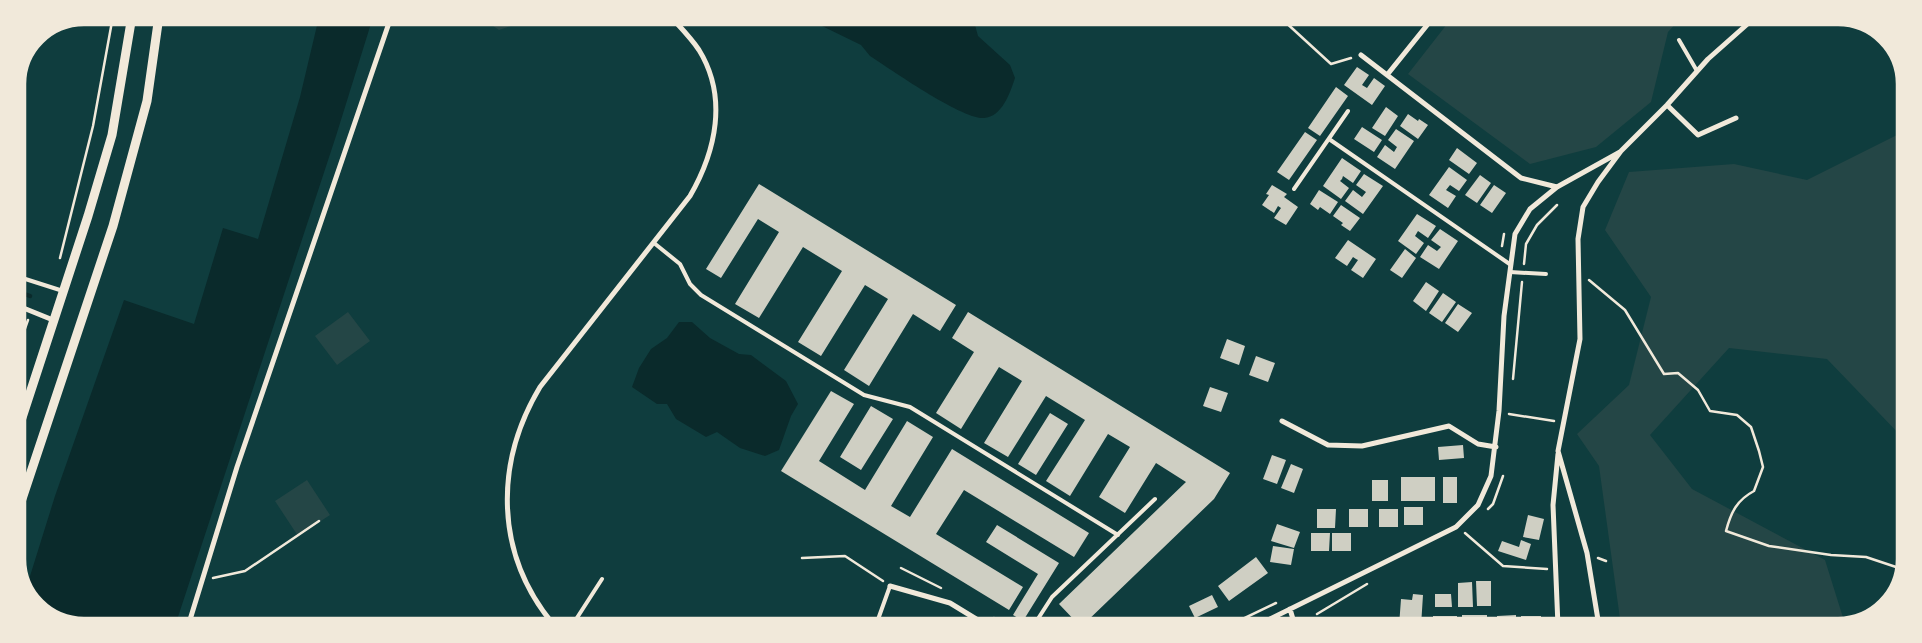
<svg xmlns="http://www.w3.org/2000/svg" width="1922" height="643" font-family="'Sofia Sans Condensed',sans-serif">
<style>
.green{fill:#244646}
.water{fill:#0a2a2b}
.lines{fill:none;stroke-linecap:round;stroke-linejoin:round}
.stream{stroke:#0a2a2b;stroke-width:4.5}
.building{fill:#cfcfc3}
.path{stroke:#f1e9da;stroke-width:2.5}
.service{stroke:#f1e9da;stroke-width:4}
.minor{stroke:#f1e9da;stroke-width:5}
.tertiary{stroke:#f1e9da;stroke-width:9}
.rim{fill:none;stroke:#f1e9da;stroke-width:2.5}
</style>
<rect width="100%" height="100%" fill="#0f3d3e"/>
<path class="green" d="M480 17H507L514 25 499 30Z
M1451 19H1680L1668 32 1651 102 1596 147 1530 164 1408 74Z
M1905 131 1903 438 1827 359 1729 348 1650 435 1692 489 1825 560 1845 624 1838 627 1621 626 1599 466 1577 434 1629 385 1651 297 1605 230 1629 172 1734 164 1807 180Z
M348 312 370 341 337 365 315 336Z
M307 480 330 515 298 536 275 501Z"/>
<path class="water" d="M319 17H373L336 136 176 623H63L30 600 26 589 55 496 124 300 194 324 223 228 258 239 300 97Z
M811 18H966L975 25 978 36 1010 65 1015 78C1010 93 1002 117 984 118 963 120 890 69 870 56L861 45 820 25Z
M679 322H692L710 338 739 354 751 355 786 381 798 404 791 416 779 450 765 456 740 448 717 432 706 437 676 419 667 404H657L632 387 639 368 651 349 667 338Z"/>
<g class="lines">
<path class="stream" d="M16 291 30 296"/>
</g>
<path class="building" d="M1357 67 1369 75 1362 85 1367 88 1374 78 1385 86 1372 105 1344 85Z
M1336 87 1348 96 1320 136 1308 128Z
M1386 107 1398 116 1385 136 1372 128Z
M1408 114 1418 121 1419 119 1428 125 1418 139 1400 126Z
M1362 127 1382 140 1374 152 1354 139Z
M1396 129 1414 141 1395 169 1377 157 1385 145 1394 152 1397 147 1388 140Z
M1305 132 1317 140 1289 180 1277 172Z
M1457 148 1477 163 1469 174 1449 160Z
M1342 158 1361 171 1353 183 1343 176 1342 179 1340 181 1349 188 1341 199 1323 186Z
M1449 167 1467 180 1459 191 1450 185 1446 190 1456 196 1448 208 1429 195Z
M1364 174 1383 186 1363 214 1345 201 1353 190 1362 197 1366 192 1356 185Z
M1480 175 1491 183 1477 203 1465 195Z
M759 184 956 305 940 331 913 314 869 386 844 370 888 299 865 285 821 356 798 342 842 271 803 247 759 318 735 304 779 232 758 219 721 278 706 269Z
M1272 185 1287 194 1284 197 1298 207 1286 225 1274 218 1281 208 1278 206 1274 213 1262 205 1269 195 1266 194Z
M1494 185 1506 193 1492 213 1480 205Z
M1319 190 1338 202 1330 214 1320 207 1318 210 1310 204Z
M1341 205 1360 218 1350 231 1341 225 1343 223 1333 216Z
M1417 214 1436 226 1428 238 1418 231 1415 236 1424 243 1416 254 1398 241Z
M1440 229 1458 241 1439 269 1420 257 1428 245 1437 251 1441 247 1431 240Z
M1348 240 1376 259 1363 278 1351 270 1358 260 1356 259 1353 257 1347 266 1335 258Z
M1405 249 1416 258 1402 278 1390 270Z
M1426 282 1439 291 1426 311 1413 301Z
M1443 293 1456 302 1442 322 1429 313Z
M1458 304 1472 313 1458 332 1445 323Z
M968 312 1230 473 1214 499 1083 625H1079L1059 604 1186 482 1156 463 1125 513 1099 497 1130 447 1108 434 1070 496 1046 481 1085 420 1046 396 1008 457 984 443 1022 381 999 367 961 429 936 413 974 352 952 338Z
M1227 339 1245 346 1239 365 1220 358Z
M1256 356 1275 363 1268 382 1249 375Z
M1210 387 1228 393 1221 412 1203 406Z
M831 391 854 404 819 461 865 490 907 421 933 437 891 506 910 517 952 449 1089 533 1074 557 964 490 936 534 1023 587 1009 610 781 471Z
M871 406 893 419 861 470 840 457Z
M1050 413 1068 424 1036 475 1018 464Z
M1463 445 1464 458 1439 460 1438 447Z
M1272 455 1286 460 1277 484 1263 479Z
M1291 464 1303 469 1294 493 1281 488Z
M1401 477H1435V501H1401Z
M1443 477H1457V503H1443Z
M1372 480H1388V501H1372Z
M1404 507H1423V525H1404Z
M1317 509H1336L1335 528H1317Z
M1349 509H1368V527H1349Z
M1379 509H1398V527H1379Z
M1528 515 1544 519 1539 540 1523 537Z
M1277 524 1300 532 1294 548 1271 541Z
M997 525 1059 563 1023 621 1013 615 1038 574 986 542Z
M1311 533H1330L1329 551H1311Z
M1332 533H1351V551H1332Z
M1521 540 1531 544 1526 560 1498 551 1502 541 1519 547Z
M1273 546 1294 549 1291 565 1270 562Z
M1256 557 1268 573 1229 601 1218 586Z
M1476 581H1491V606H1477Z
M1472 582 1473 607H1458V583Z
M1413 594 1423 595 1421 626H1399L1401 599 1412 600Z
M1435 594H1451L1452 607H1435Z
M1212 595 1218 607 1195 618 1189 606Z
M1462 615H1487V626H1462Z
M1516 615V626H1497V616Z
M1433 616H1457V626H1433Z
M1521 616H1541V626H1521Z"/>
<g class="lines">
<path class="path" d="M1282 19 1331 64 1351 58
M1502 246 1504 234
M60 258 93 126 113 16
M1524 264 1526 244 1537 225 1557 205
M1589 280 1625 310 1664 374 1678 373 1698 390 1710 411 1737 415 1751 427 1759 451 1763 467 1754 491C1737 500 1731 512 1726 531L1769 546 1831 555 1866 557 1899 568 1902 577
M16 354 28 320
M1513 379 1522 282
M1509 414 1554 421
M1488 509 1493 504 1503 476
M1465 533 1503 566 1547 569
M802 558 845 556 883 581
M1598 558 1606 561
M901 568 941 588
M213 578 245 571 319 521
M1317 614 1367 584
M994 618 1005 625
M1228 626 1276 603"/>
<path class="service" d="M1679 40 1697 71
M1329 139 1511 265
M1294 189 1348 111
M654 243 680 264 690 284 701 295 864 395 910 407 1118 535
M1510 272 1546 274
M16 276 63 291
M573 624 602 579
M876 625 890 586
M1034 625 1052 597 1155 499"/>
<path class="minor" d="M1361 55 1521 178 1557 187
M1387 75 1432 19
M1667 105 1698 135 1736 118
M16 305 53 320
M1282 421 1328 445 1362 446 1449 426 1478 444 1496 447
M1558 454 1553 505 1558 626
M890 586 950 603 986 625
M1290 609 1295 626
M189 623 237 467 391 17
M553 624C495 554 494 464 540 387L690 196C716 151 728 97 699 50 691 38 681 28 671 17
M1256 626 1456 527 1478 505 1491 476 1499 411 1504 316 1515 234 1530 209 1557 187 1620 152
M1599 626 1587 553 1558 451 1580 339 1578 239 1583 207 1598 182 1621 151 1667 105 1708 59 1752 20"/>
<path class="tertiary" d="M16 436 88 216 112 135 132 16
M16 517 113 226 147 101 159 16"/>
</g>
<path d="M0 0H1922V643H0ZM84 25H1838A59 59 0 0 1 1897 84V559A59 59 0 0 1 1838 618H84A59 59 0 0 1 25 559V84A59 59 0 0 1 84 25Z" fill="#f1e9da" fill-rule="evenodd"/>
<path class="rim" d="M84 25H1838A59 59 0 0 1 1897 84V559A59 59 0 0 1 1838 618H84A59 59 0 0 1 25 559V84A59 59 0 0 1 84 25Z"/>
</svg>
